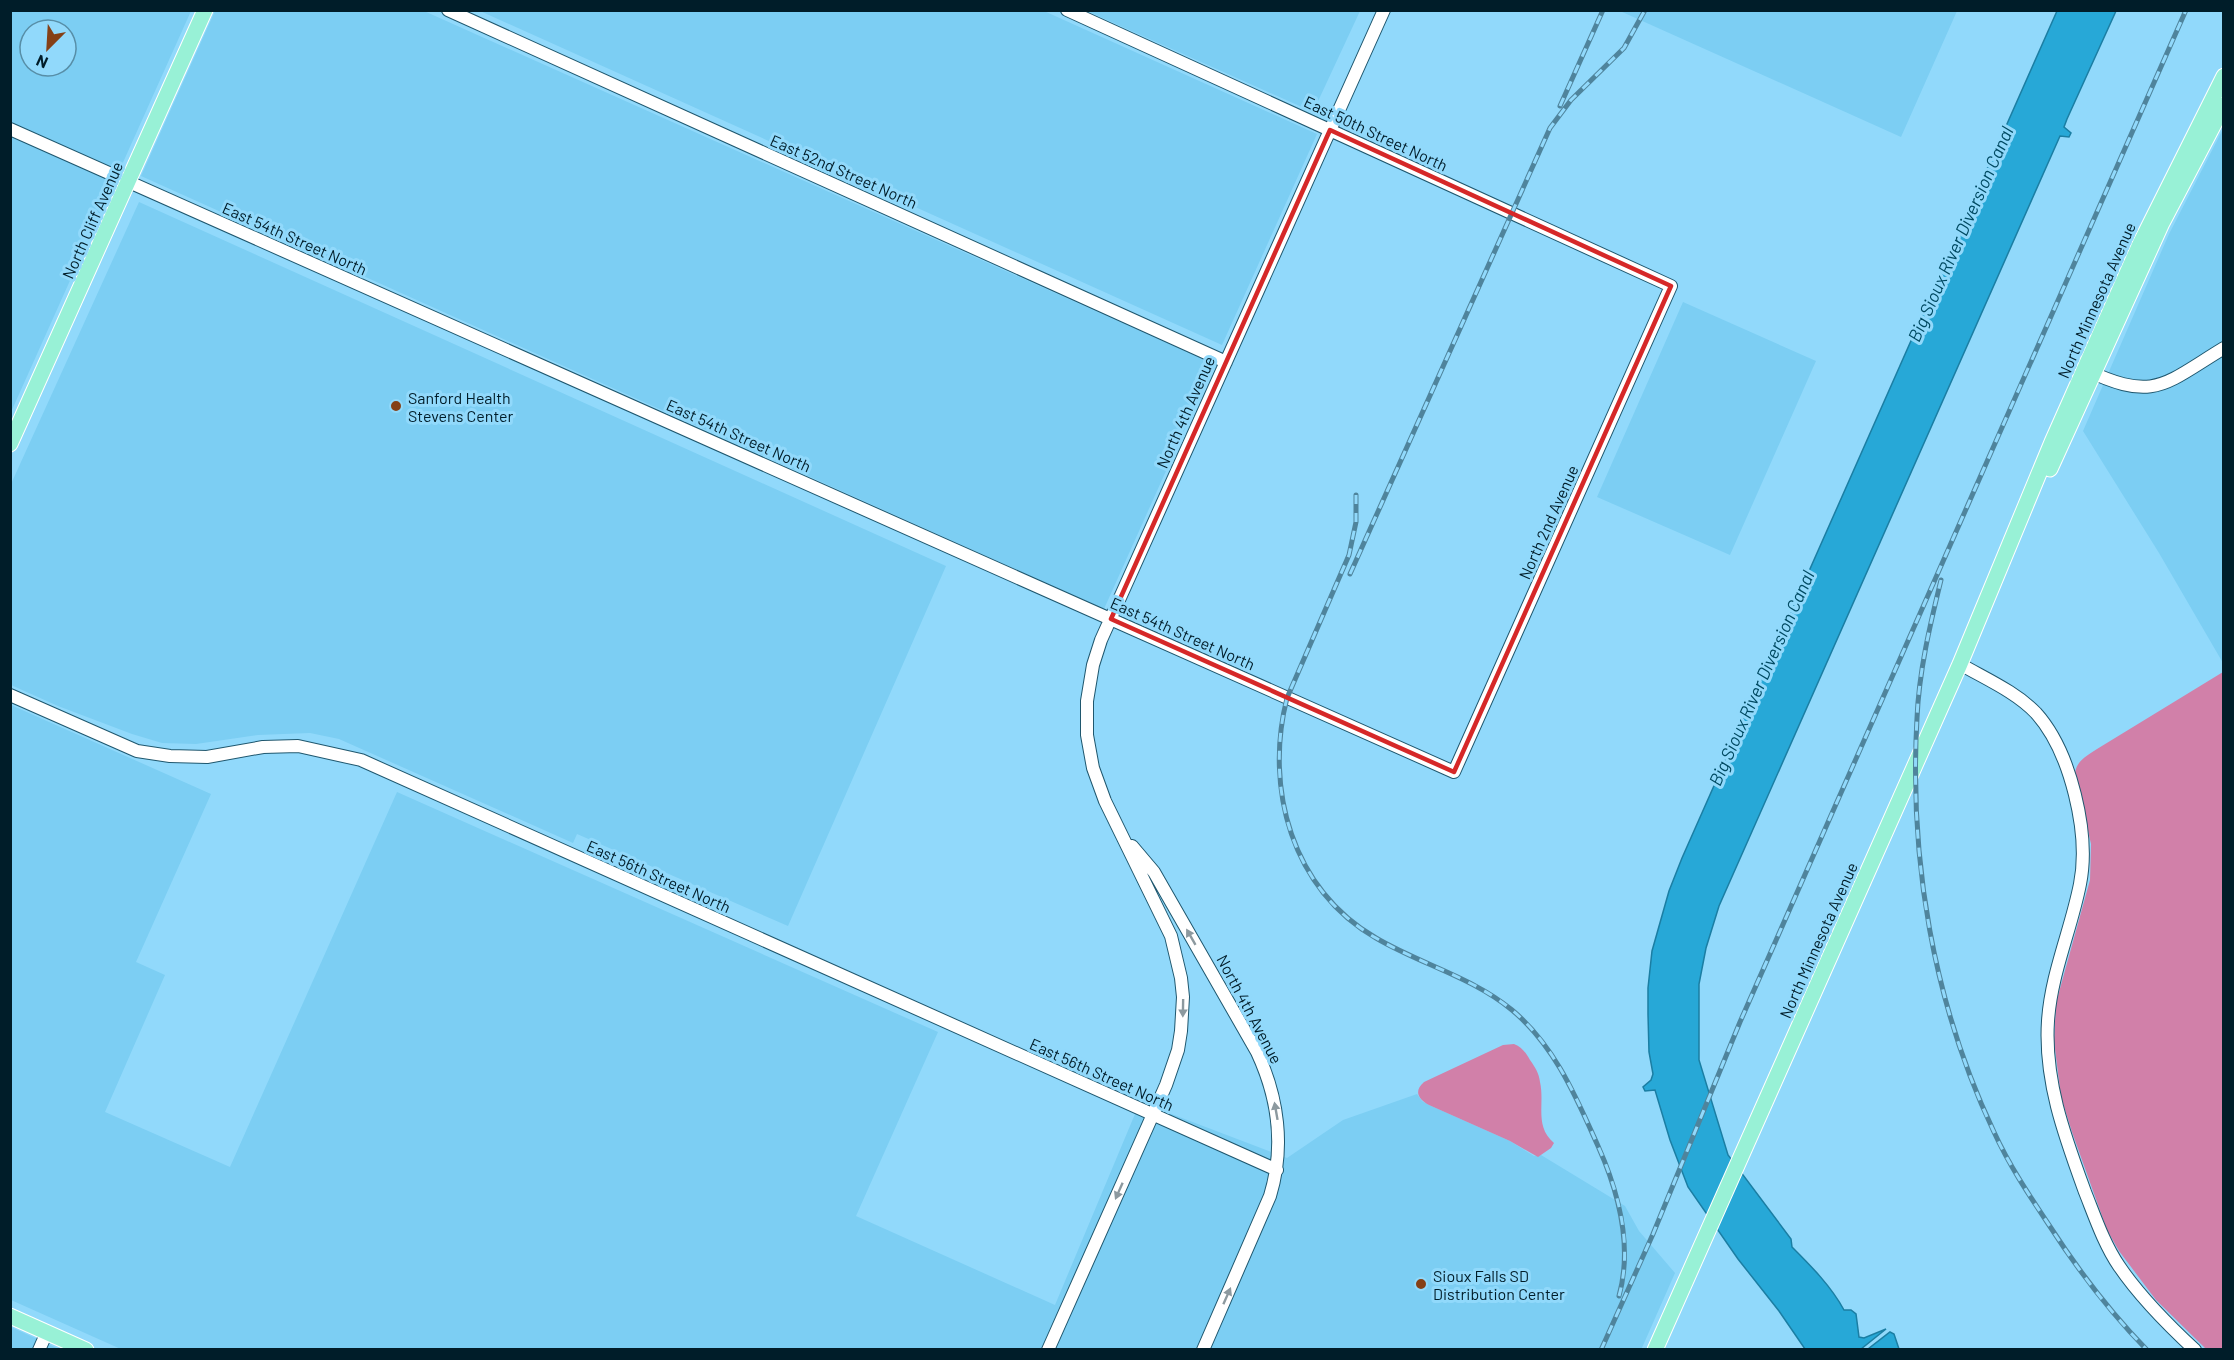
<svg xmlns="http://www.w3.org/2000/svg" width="2234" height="1360" font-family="Barlow,sans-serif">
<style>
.built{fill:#7ccef3;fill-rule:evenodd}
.green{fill:#d180a9}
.water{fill:#27a8d7;stroke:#1b7ea3;stroke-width:1.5}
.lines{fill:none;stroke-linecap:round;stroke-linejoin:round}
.minor-casing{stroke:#1f576e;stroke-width:14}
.major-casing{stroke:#fff;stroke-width:17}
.minor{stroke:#fff;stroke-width:12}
.major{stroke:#98f1d6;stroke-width:15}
.rail-casing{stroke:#4f849c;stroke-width:5}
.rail{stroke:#91d9fb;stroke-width:3;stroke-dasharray:9;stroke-linecap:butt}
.oneway{fill:#8c999f}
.marked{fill:none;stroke:#d62828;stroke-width:4.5;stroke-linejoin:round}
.poi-dot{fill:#854016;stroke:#91d9fb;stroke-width:2}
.labels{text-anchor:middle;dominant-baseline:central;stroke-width:6;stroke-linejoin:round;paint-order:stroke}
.street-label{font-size:16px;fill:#001d29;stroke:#91d9fb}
.poi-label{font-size:16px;fill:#001d29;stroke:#91d9fb;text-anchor:start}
.water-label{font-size:18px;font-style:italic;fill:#004a62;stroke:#91d9fb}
</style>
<rect width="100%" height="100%" fill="#91d9fb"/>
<path class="built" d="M11 11H191L11 412ZM30 30H66V66H30Z
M215 11H424L1214 364 1104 609 141 176Z
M480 11H1044L1317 134 1222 345Z
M1087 11H1360L1313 112Z
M1620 11H1957L1901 137Z
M2223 129V663L2159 553 2083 431 2169 234Z
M139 202 946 566 788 926 577 834 573 843 339 739 310 733 258 735 196 744 162 743 132 734 58 706 11 685V484Z
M1683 302 1816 361 1730 555 1597 497Z
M11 705 211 794 136 962 165 975 105 1112 230 1167 397 792 938 1032 856 1216 1055 1305 1140 1102 1287 1158 1343 1120 1417 1094 1422 1101 1429 1105 1510 1141 1534 1156 1541 1155 1625 1206 1639 1231 1675 1273 1641 1350H123L11 1300Z
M11 1327 59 1349 11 1350Z"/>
<path class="green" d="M2223 672V1349H2206L2156 1300 2119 1251 2107 1230 2072 1132 2061 1097 2054 1041 2056 1003 2090 880 2091 844 2075 773C2077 760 2087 756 2097 749Z
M1514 1044C1522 1047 1526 1053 1530 1060 1535 1067 1539 1073 1540 1082 1545 1104 1534 1126 1554 1143L1551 1148 1538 1157 1510 1141 1429 1105C1419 1099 1413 1092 1424 1082L1503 1045Z"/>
<path class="water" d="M2057 11H2116L2067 119 2064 127 2071 133 2069 137 2060 136 1719 906 1706 948 1699 984V1060L1728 1155 1791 1239 1792 1247C1811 1266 1831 1286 1844 1310H1851L1856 1314 1859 1337 1864 1338 1886 1329 1861 1349H1805L1779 1311 1738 1259 1688 1187 1670 1140 1655 1090 1645 1091 1643 1087 1651 1080 1653 1074 1649 1052 1648 1014V988L1652 951 1669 891 1682 858Z
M1890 1332 1894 1334 1899 1349H1868Z"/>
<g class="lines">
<defs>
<path id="minor" d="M448 10 1226 362
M10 129 1454 772 1671 286 1067 10
M2086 370C2155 402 2163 385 2224 348
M1960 664C1986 679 2016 692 2036 713 2071 752 2090 834 2080 884 2071 930 2051 974 2048 1021 2044 1081 2065 1137 2085 1192 2095 1217 2104 1244 2119 1266 2140 1297 2168 1325 2195 1350
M10 695 137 751 170 756 207 757 263 747 298 746 361 760 1277 1170
M1132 846 1154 872 1257 1052C1278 1097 1285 1147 1270 1196L1203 1350
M39 1350 47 1332
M1048 1350 1166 1085 1178 1050 1181 1031 1183 997 1181 978 1171 936 1105 801 1093 768 1087 735V701L1093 665 1101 640 1384 10"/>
<path id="major" d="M10 444 205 10
M2050 469 2162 223 2224 105
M10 1316 86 1350
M1655 1350 1960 664 2052 442 2140 244 2224 76"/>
</defs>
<use href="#minor" class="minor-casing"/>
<use href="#major" class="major-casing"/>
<use href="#minor" class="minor"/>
<use href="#major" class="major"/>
<defs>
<path id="rail" d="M1560 106 1603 10
M1356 495V522L1349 555 1287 698C1264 788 1292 890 1376 938 1420 964 1472 977 1512 1010 1555 1046 1576 1097 1598 1146 1619 1193 1633 1245 1619 1296
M1350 574 1550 128 1571 100 1624 48 1645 10
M1941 580C1930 625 1919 671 1917 718 1909 859 1933 1003 1994 1132 2009 1165 2029 1195 2049 1225 2078 1270 2109 1311 2147 1350
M1601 1350 1653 1234 1740 1022 2186 10"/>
</defs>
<use href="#rail" class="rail-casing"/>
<use href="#rail" class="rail"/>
</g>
<defs><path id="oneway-solid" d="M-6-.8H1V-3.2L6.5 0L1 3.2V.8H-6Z" transform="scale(1.5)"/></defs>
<g class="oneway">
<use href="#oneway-solid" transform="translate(1191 937) rotate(-120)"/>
<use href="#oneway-solid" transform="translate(1183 1008) rotate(91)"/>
<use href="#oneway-solid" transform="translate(1276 1111) rotate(-100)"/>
<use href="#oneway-solid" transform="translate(1119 1191) rotate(114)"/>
<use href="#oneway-solid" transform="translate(1227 1296) rotate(-66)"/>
</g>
<path class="marked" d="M1330 130 1671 286 1454 772 1111 619Z"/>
<g class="poi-dot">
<circle cx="396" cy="406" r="6"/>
<circle cx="1421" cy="1284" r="6"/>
</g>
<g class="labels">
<g class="street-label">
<text transform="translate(1376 133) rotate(25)">East 50th Street North</text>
<text transform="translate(844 171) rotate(24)">East 52nd Street North</text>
<text transform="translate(92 220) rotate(-66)">North Cliff Avenue</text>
<text transform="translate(295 238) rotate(24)">East 54th Street North</text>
<text transform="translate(2096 300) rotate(-66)">North Minnesota Avenue</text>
<text transform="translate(1185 412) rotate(-66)">North 4th Avenue</text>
<text transform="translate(739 435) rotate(24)">East 54th Street North</text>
<text transform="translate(1548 522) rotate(-66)">North 2nd Avenue</text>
<text transform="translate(1183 633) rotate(24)">East 54th Street North</text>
<text transform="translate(659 876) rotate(24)">East 56th Street North</text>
<text transform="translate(1818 940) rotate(-66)">North Minnesota Avenue</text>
<text transform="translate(1250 1009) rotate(62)">North 4th Avenue</text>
<text transform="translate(1102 1074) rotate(24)">East 56th Street North</text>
</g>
<g class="poi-label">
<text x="408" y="397">Sanford Health<tspan x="408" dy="18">Stevens Center</tspan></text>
<text x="1433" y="1275">Sioux Falls SD<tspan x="1433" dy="18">Distribution Center</tspan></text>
</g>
<g class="water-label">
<text transform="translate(1960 234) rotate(-66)">Big Sioux River Diversion Canal</text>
<text transform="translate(1761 678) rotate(-66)">Big Sioux River Diversion Canal</text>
</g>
</g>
<rect width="2234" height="1360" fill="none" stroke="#001d29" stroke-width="24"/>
<g transform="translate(48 48) rotate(204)"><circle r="28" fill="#91d9fb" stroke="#578ea7" stroke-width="1.5"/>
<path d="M0-4.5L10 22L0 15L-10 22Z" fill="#854016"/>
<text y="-9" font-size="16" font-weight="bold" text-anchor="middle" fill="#001d29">N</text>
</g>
</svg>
